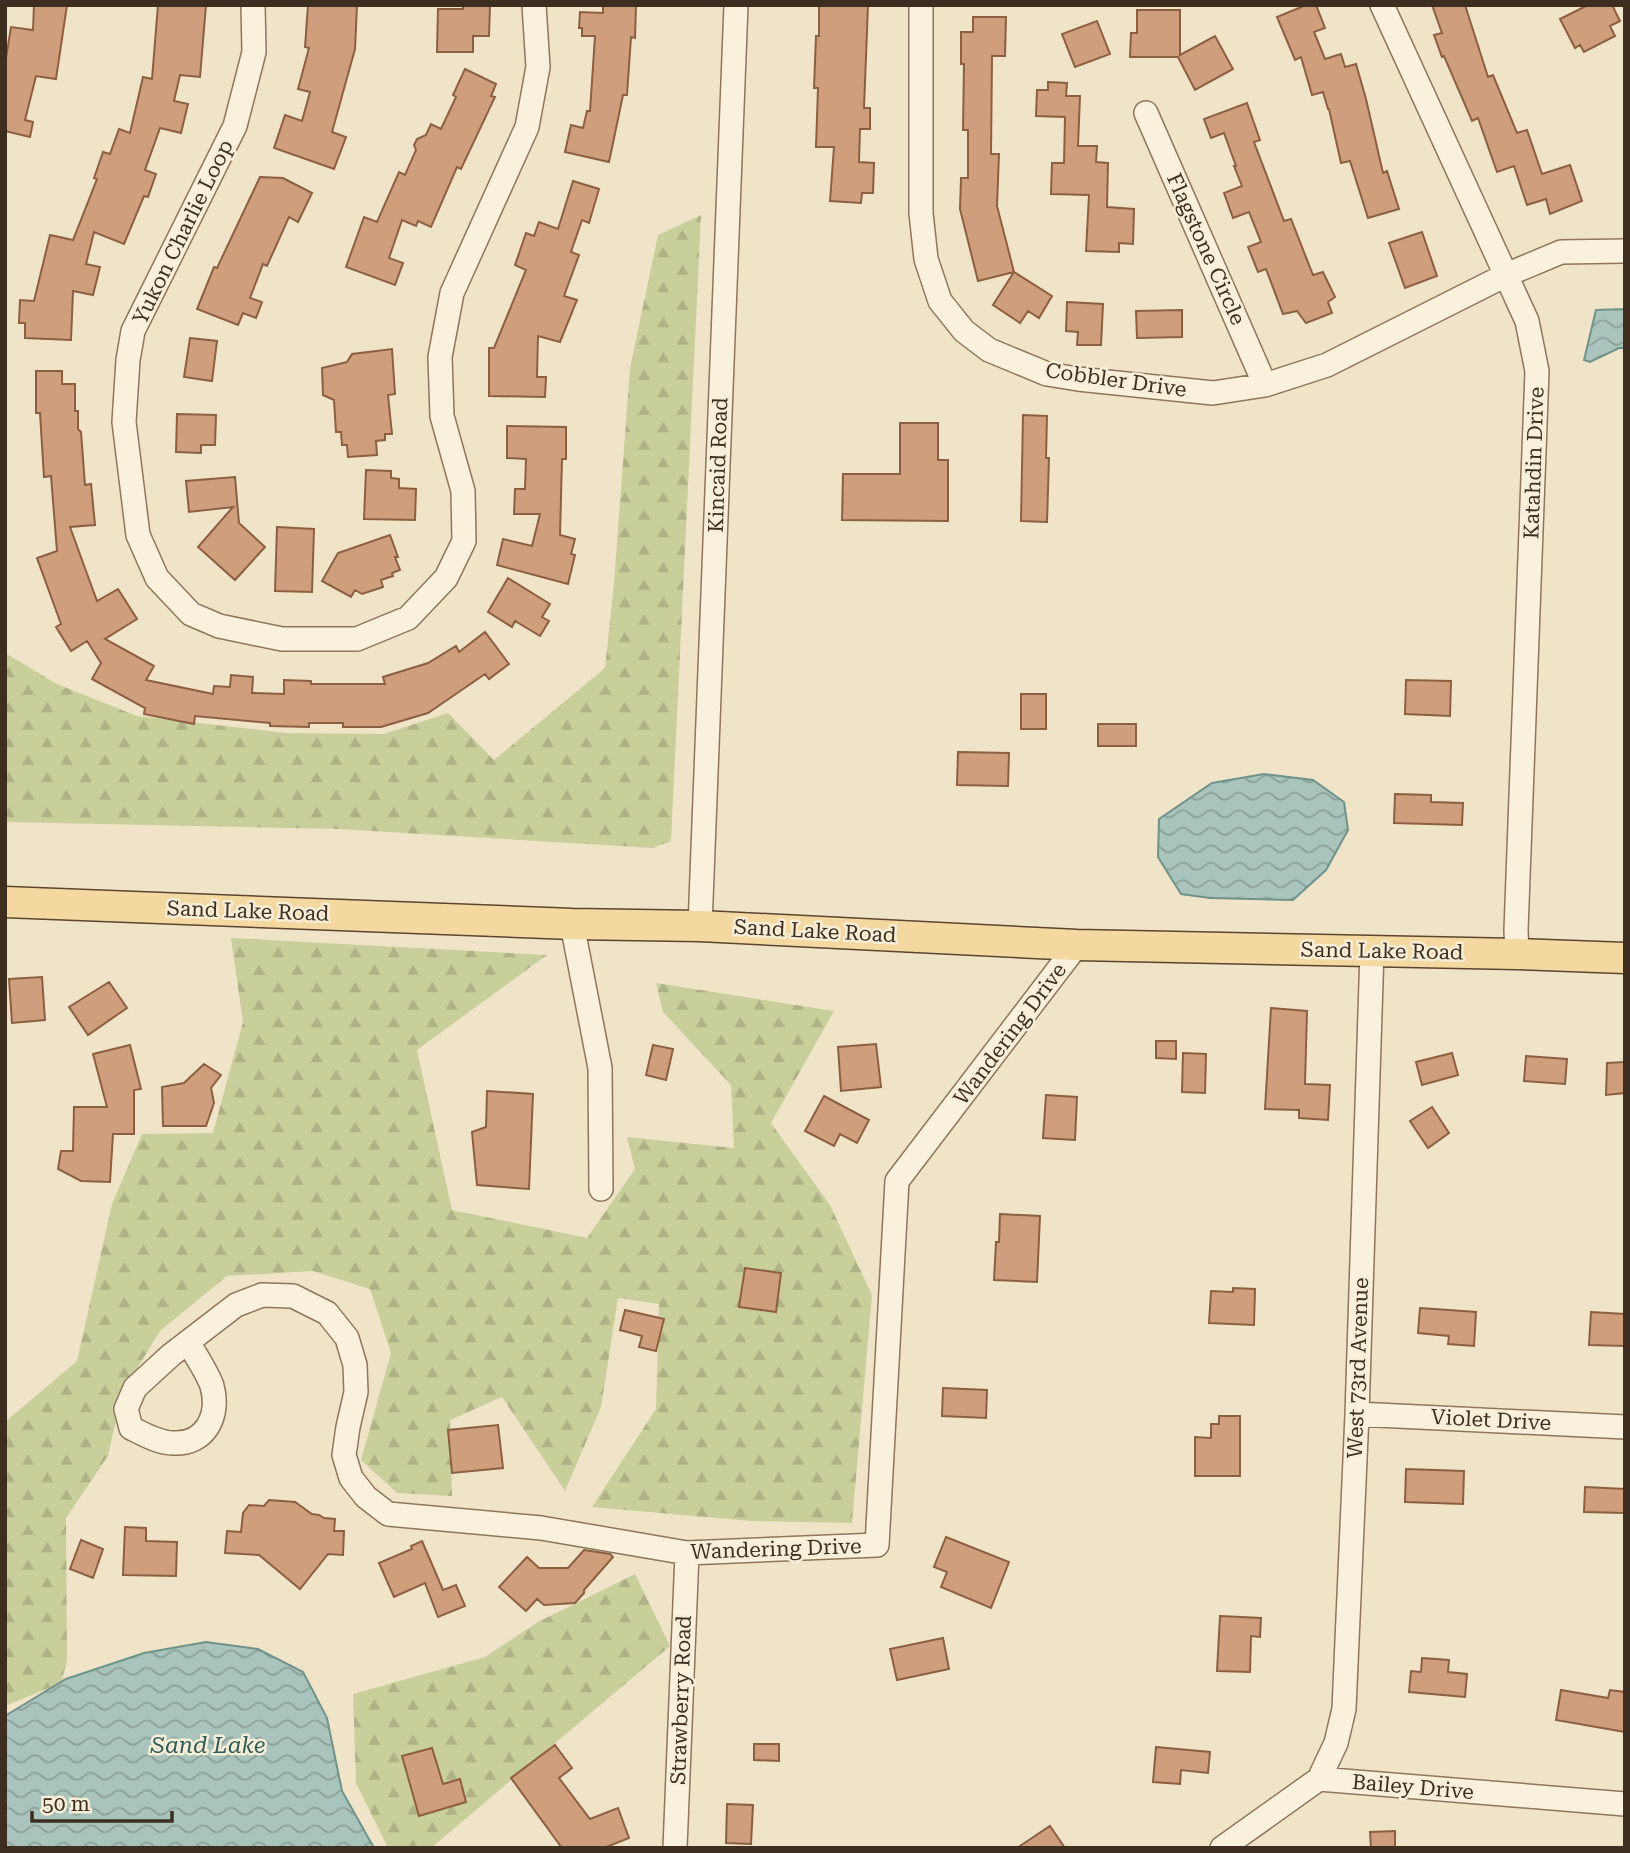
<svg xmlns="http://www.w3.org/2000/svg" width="1630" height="1853" font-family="'Roboto Serif',serif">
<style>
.forest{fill:url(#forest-firs)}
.water{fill:url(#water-waves);stroke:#6f938a;stroke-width:2}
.building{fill:#cf9f7d;stroke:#8d5f41;stroke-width:2}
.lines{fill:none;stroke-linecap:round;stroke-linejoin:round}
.minor-casing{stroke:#8d765c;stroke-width:26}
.major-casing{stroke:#5b4430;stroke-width:33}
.minor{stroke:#faf1dc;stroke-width:23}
.major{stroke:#f3d9a0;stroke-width:30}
.labels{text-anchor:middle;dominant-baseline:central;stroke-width:5;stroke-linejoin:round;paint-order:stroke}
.street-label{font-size:21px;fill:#3d2e20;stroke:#f7eed8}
.water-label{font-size:23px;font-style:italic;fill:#2f5d5a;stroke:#f7eed8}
</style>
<defs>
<pattern id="forest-firs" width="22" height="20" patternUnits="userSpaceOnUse" patternTransform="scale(1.75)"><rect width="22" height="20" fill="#c9cf9b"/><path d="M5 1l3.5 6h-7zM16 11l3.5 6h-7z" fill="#aeb285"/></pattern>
<pattern id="water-waves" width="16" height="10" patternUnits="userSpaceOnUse" patternTransform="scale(1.75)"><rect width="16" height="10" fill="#a9c4bc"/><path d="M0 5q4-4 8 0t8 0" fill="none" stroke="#8ba098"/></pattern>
</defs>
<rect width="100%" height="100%" fill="#f0e4c8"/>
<path class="forest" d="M701 215 671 841 653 848 338 829 5 822V653L57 684 137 716 286 733 384 734 448 713 494 760 605 668 614 583 630 368 658 235Z
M231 938 547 955 417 1050 452 1210 587 1238 635 1169 627 1137 734 1148 731 1085 663 1012 656 983 834 1011 771 1123 830 1205 872 1295 852 1523 751 1521 592 1507 656 1409 659 1304 618 1298 601 1407 565 1491 502 1397 450 1420 452 1496 397 1493 361 1460 391 1353 370 1289 313 1271 227 1276 160 1331 122 1393 108 1456 66 1518 67 1661 61 1683 5 1706V1422L77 1361 112 1204 142 1134 213 1133 243 1022Z
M635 1574 670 1646 431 1848H388L356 1783 353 1694 485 1657 538 1622Z"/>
<path class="water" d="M1625 309V348H1619L1590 362 1584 360 1596 310Z
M1264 774 1313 780 1344 802 1348 830 1326 870 1293 900 1210 898 1181 894 1158 857 1159 819 1212 783Z
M206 1642 258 1649 303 1672 327 1718 342 1791 374 1848H5V1716L66 1679 144 1653Z"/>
<path class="building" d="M34 5H67L56 79 36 76 25 120 33 122 30 137 5 131V64L11 27 33 30Z
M158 5H206L200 77 180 75 174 101 188 104 181 133 160 128 145 170 156 174 148 197 144 196 124 244 94 232 86 264 100 267 93 295 73 291 71 340 25 338V323H19L20 300 34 301 50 235 73 240 97 179 94 178 103 152 110 154 119 129 130 133 143 77 152 79Z
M308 5H357L355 49 332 132 346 137 334 169 274 148 285 115 302 121 310 92 298 89 309 48 305 47Z
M463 5H490L489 36H473V52H437L438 9H463Z
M603 5H636L635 38 631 37 627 95H623L609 162 565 152 571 125 583 128 587 111H590L595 36H582V28H579L580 12 603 13Z
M819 5H868L864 108H870V129H860L859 162 874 163 873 193H862L861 203 830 201 834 147H816L818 88H814L816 36H819Z
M1306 5H1316L1325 28 1314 32 1325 59 1341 54 1345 67 1356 64 1366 99 1383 173 1387 171 1399 209 1368 218 1350 161 1341 163 1329 109H1328L1323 92 1312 95 1301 57 1295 60 1277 17Z
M1432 5H1465L1488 77 1493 75 1517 133 1527 130 1542 174 1570 165 1582 201 1550 214 1546 199 1527 205 1514 166 1497 172 1478 118 1472 121 1444 56 1442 57 1434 35 1442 33Z
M1588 5H1612L1620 21 1610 26 1615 36 1584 52 1580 45 1575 48 1560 19Z
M1137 10H1180V55L1215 36 1233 69 1195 90 1178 57H1130L1131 33H1137Z
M973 17H1006L1005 56H992L991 154H999L997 206 1014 272 978 281 960 209 961 178H968V130H963L964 64H961V32H973Z
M1097 21 1110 54 1075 67 1062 34Z
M465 69 496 84 491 96 495 97 461 169 457 167 431 227 418 221 416 226 402 220 389 258 403 263 395 285 346 267 364 217 377 222 399 172 405 175 416 150 414 145 417 139 426 135 431 124 441 129 456 97 453 95Z
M1048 82 1067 83 1066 96H1080L1078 146H1097L1096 162 1108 163 1107 207 1134 209 1133 244 1119 243V252L1086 251 1089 195 1051 194 1052 163H1064L1065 117 1036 116 1037 90H1048Z
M1247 103 1260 140 1254 142 1284 221 1291 219 1313 275 1323 272 1335 297 1328 302 1332 313 1306 323 1297 311 1283 314 1266 269 1258 272 1248 247 1261 242 1249 212 1233 218 1224 193 1242 186 1234 166H1236L1224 133 1211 138 1204 119Z
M260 177 283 178 312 193 298 222 289 217 267 266 263 264 250 298 262 302 256 318 243 313 238 325 197 309 214 267 217 268Z
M573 181 599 189 589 223 582 220 571 252 579 255 564 296 577 300 560 342 538 336 537 377H546L545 397 489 396V348H494L526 270 515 265 526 233 534 236 539 222 558 229Z
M1422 232 1437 276 1405 288 1389 243Z
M1014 272 1052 296 1039 318 1028 311 1020 323 993 305Z
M1067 302 1103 304 1101 345H1077L1078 332 1066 331Z
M1182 310V337L1137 338 1136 311Z
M190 338 217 341 212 381 184 377Z
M392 349 395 394 388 395 392 434H385V440L376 441 377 455 348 457 347 445H342L341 432H336L334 400 323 395 322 368 347 362 352 354Z
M36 371H62V384H75V411H78V429L81 432 85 485 91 484 95 525 70 527 97 601 118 589 137 619 105 639 154 666 146 680 213 694 214 686 230 687 231 675 253 677 252 693 284 694V680L311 681V684H385L383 677 428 663 456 646 459 652 485 632 509 664 489 679 485 674 428 713 381 727H343V723H309V727L270 726V723L195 716 194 724 144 714 145 708 92 679 101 663 87 641 71 651 56 627 61 624 37 558 57 551 51 476 44 477 40 413H36Z
M177 414 216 415 215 445H201V453L176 452Z
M1023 415 1047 416 1046 458H1049L1047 522 1021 521Z
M900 423H938V460H948V521L842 520 843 474H900Z
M507 426 566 427V459H562L560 535 575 539 571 554 575 555 568 584 497 565 503 539 532 546 540 514H514L515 489H525L526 459 507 458Z
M366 470 391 471V478L399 479V488L416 489 415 520 364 519Z
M235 477 239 523 265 547 235 580 198 547 233 507 189 512 186 481Z
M277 527 314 529 312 592 275 591Z
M390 535 398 557H395L400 570 392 573 393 576 381 580 383 587 362 594 355 590 351 597 322 581 338 553Z
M508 578 550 604 542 617 549 621 540 636 515 621 512 627 488 612Z
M1406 680 1451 681 1450 716 1405 714Z
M1021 694H1046V729H1021Z
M1098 724H1136V746H1098Z
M958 752 1009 753 1008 786 957 785Z
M1395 794 1431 795V802L1463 803 1462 825 1394 823Z
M42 977 45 1020 12 1023 9 979Z
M109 982 127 1008 88 1035 69 1007Z
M1271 1008 1307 1011 1305 1084 1330 1085 1328 1120 1299 1118V1110L1265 1109Z
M1156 1041H1176V1059L1156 1058Z
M876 1044 881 1087 841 1091 838 1047Z
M130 1045 141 1089 134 1090V1134H113L110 1182 81 1181 58 1169 61 1151H73L74 1107H107L93 1054Z
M653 1045 673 1049 666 1080 646 1075Z
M1183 1053 1206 1054 1205 1093 1182 1092Z
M1452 1053 1458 1075 1422 1085 1416 1062Z
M1526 1056 1567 1059 1565 1084 1524 1081Z
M1625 1062V1093L1606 1095 1607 1063Z
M204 1064 221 1075 211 1088 214 1103 206 1126H163L162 1087 184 1083Z
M487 1091 533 1094 529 1189 477 1185 472 1132 486 1127Z
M1046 1095 1077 1097 1075 1140 1043 1138Z
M824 1096 869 1120 857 1143 840 1134 834 1146 805 1131Z
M1432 1107 1449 1133 1428 1148 1410 1121Z
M1000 1214 1040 1216 1037 1282 994 1280 996 1242H999Z
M745 1268 781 1273 776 1312 739 1307Z
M1233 1288 1255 1289 1254 1325 1209 1323 1211 1291 1233 1292Z
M1420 1308 1476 1312 1474 1346 1448 1344 1449 1336 1418 1333Z
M625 1310 664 1319 656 1351 639 1347 642 1336 620 1330Z
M1591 1312 1625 1314V1346L1589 1345Z
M943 1388 987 1390 986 1418 942 1416Z
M1219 1416H1240V1476H1195V1437L1211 1438V1424H1219Z
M498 1425 503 1468 452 1473 448 1430Z
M1406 1469 1464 1471 1463 1504 1405 1502Z
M1585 1487 1625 1489V1513L1584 1512Z
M269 1500 295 1502 312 1514 319 1515 324 1518 335 1519 334 1531H344L343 1555 328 1554 300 1589 259 1555 225 1553 227 1531 241 1532 243 1513 249 1505 264 1506Z
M125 1527 146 1528V1541L177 1542 176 1576 123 1575Z
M946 1537 1009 1562 991 1608 941 1587 947 1572 934 1567Z
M81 1540 103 1549 93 1578 70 1569Z
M422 1541 443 1590 456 1585 465 1606 438 1617 425 1583 394 1597 379 1563 412 1549 411 1546Z
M584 1550 610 1554 613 1557 584 1590V1593L575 1603 544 1605 537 1599 526 1611 499 1587 527 1557 539 1568H568Z
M1220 1616 1261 1618 1260 1637 1251 1636 1250 1672 1217 1671Z
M943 1638 949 1669 897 1680 890 1649Z
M1422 1658 1449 1660 1448 1672 1467 1674 1465 1697 1409 1692 1411 1671 1421 1672Z
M1561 1690 1608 1698 1610 1690 1625 1692V1732L1556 1720Z
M754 1744H779V1761L754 1760Z
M555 1745 572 1768 559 1778 590 1819 618 1808 629 1838 604 1848H562L511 1778Z
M1156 1747 1210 1752 1208 1773 1181 1770 1180 1784 1153 1782Z
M432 1748 443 1784 460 1779 466 1802 419 1816 402 1756Z
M727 1804 753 1805 751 1844 726 1843Z
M1050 1826 1065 1848H1017Z
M1395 1831V1848H1371L1370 1832Z"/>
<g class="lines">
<defs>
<path id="minor" d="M253 5 254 52 235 126 133 331 128 360 124 422 138 535 157 578 191 614 219 626 282 639H357L408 618 446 578 464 541 463 491 442 416 440 357 452 293 527 127 538 67 534 5
M921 5V213L926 259 940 301 964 331 989 350 1047 374 1078 379 1213 393 1265 385 1327 365 1506 275 1561 252 1625 251
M1382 5 1527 321 1537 371 1516 930 1517 954
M1146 113 1265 385
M572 924 600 1068 601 1189
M700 926 736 5
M188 1342C196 1356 207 1372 212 1386 220 1415 206 1445 173 1443 159 1443 143 1434 131 1428L126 1409 135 1388 171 1355 236 1305 262 1295 293 1296 327 1313 347 1338 355 1365 356 1392 348 1427 344 1455 351 1478 366 1497 388 1514 541 1528 687 1553 877 1545 897 1181 1077 945
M1357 1414 1625 1427
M1319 1779 1336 1743 1344 1709 1357 1414 1372 951
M675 1848 687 1553
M1222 1848 1319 1779 1625 1804"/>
<path id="major" d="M5 902 572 924 700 926 1077 945 1517 954 1625 958"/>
</defs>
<use href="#minor" class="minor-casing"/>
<use href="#major" class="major-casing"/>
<use href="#minor" class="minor"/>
<use href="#major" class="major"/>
</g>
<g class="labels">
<g class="street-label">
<text transform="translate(183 232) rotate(-64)">Yukon Charlie Loop</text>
<text transform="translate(1206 249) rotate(66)">Flagstone Circle</text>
<text transform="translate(1116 380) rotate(8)">Cobbler Drive</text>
<text transform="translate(1534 463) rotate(-88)">Katahdin Drive</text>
<text transform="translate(718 465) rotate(-88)">Kincaid Road</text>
<text transform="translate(248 911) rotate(2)">Sand Lake Road</text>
<text transform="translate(815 931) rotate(3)">Sand Lake Road</text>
<text transform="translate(1382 951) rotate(1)">Sand Lake Road</text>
<text transform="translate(1010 1034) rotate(-53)">Wandering Drive</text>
<text transform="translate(1358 1368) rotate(-88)">West 73rd Avenue</text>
<text transform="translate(1491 1420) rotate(3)">Violet Drive</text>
<text transform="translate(776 1549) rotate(-2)">Wandering Drive</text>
<text transform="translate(681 1700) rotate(-88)">Strawberry Road</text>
<text transform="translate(1413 1787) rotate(5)">Bailey Drive</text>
</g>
<g class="water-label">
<text x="208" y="1745">Sand Lake</text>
</g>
</g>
<rect width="1630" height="1853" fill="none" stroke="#3d2e20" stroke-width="14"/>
<path d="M32 1811v10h140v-10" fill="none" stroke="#3d2e20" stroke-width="3.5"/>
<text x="42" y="1811" font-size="21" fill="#3d2e20" stroke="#f7eed8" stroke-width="5" paint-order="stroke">50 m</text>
</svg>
